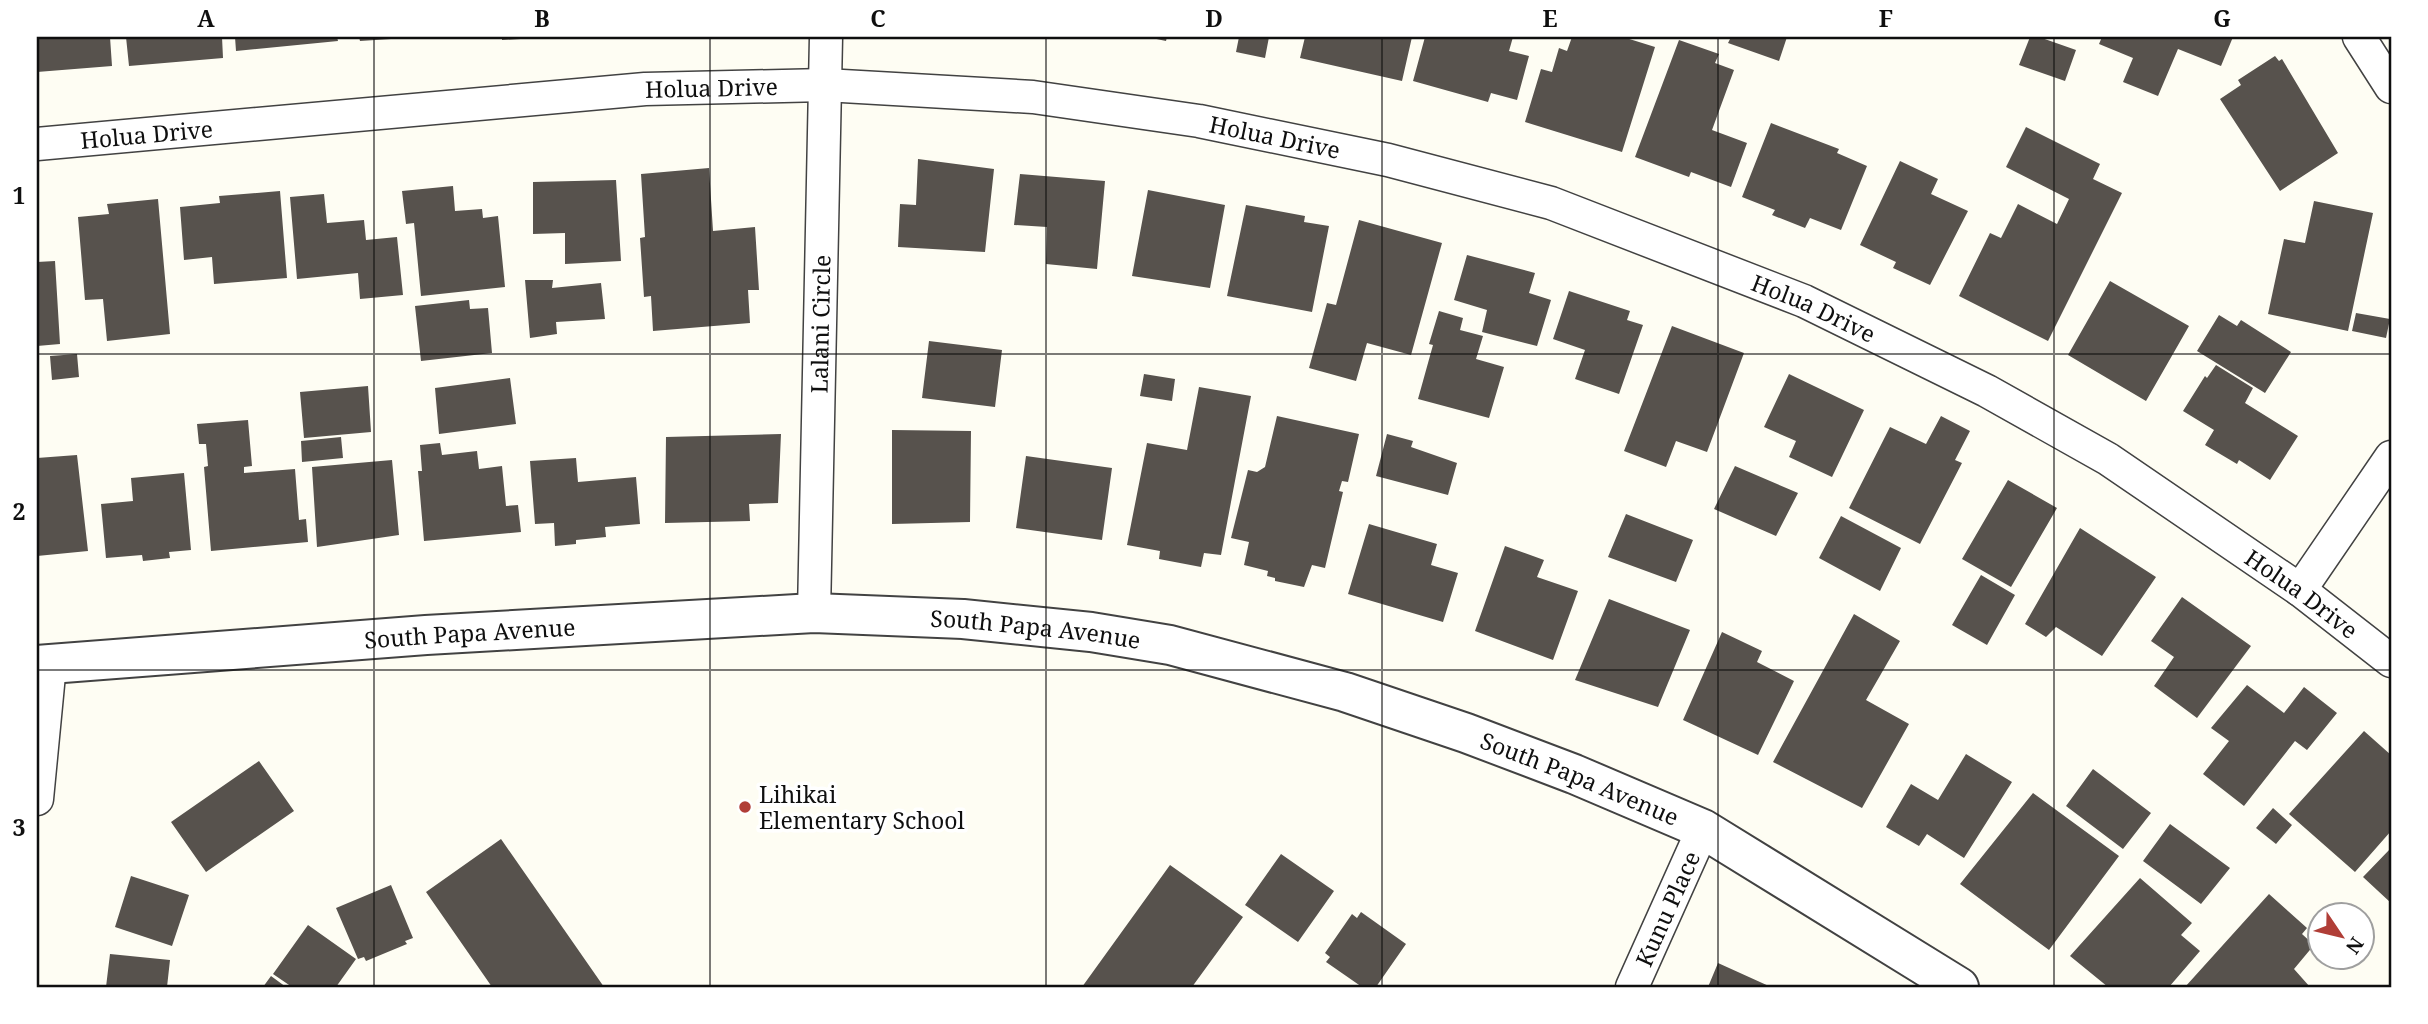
<svg xmlns="http://www.w3.org/2000/svg" width="2428" height="1024" font-family="'Noto Serif',serif">
<style>
.building{fill:#57524d}
.lines{fill:none;stroke-linecap:round;stroke-linejoin:round}
.minor-casing{stroke:#424242;stroke-width:35}
.tertiary-casing{stroke:#424242;stroke-width:42}
.minor{stroke:#fff;stroke-width:32}
.tertiary{stroke:#fff;stroke-width:38}
.grid{fill:none;stroke:#0f0f0f;stroke-width:2;stroke-opacity:0.55}
.poi-dot{fill:#b03e37;stroke:#fff;stroke-width:2.5}
.labels{text-anchor:middle;dominant-baseline:central;stroke-width:7;stroke-linejoin:round;paint-order:stroke}
.street-label{font-size:23px;fill:#0f0f0f;stroke:#fff}
.poi-label{font-size:23px;fill:#0f0f0f;stroke:#fff;text-anchor:start}
.neatline{fill:none;stroke:#0f0f0f;stroke-width:2.5}
.grid-label{font-size:23px;text-anchor:middle;font-weight:bold;fill:#0f0f0f}
</style>
<rect width="100%" height="100%" fill="#fefdf3"/>
<path class="building" d="M37 37H110L112 66 37 72Z
M126 37H222L223 58 129 66Z
M235 37H337L338 41 236 51Z
M359 37H390L391 39 360 41Z
M502 37H521V39L502 40Z
M1147 37H1167L1166 41Z
M1239 37H1269L1265 58 1236 52Z
M1305 37H1412L1402 81 1300 58Z
M1425 37H1513L1509 51 1529 56 1517 100 1491 93 1488 102 1413 81Z
M1572 37H1623L1655 47 1622 152 1525 122 1541 69 1552 72 1559 48 1567 51Z
M1731 37H1787L1779 61 1728 43Z
M2030 37H2039L2076 50 2065 81 2019 65Z
M2102 37H2233L2221 66 2178 49 2158 96 2123 82 2133 58 2099 44Z
M1679 40 1719 54 1715 63 1734 70 1712 130 1747 143 1731 187 1691 172 1689 177 1635 157Z
M2275 56 2279 61 2282 59 2338 153 2280 191 2220 99 2241 85 2238 80Z
M1771 123 1839 149 1837 153 1867 166 1841 230 1810 218 1805 228 1772 215 1775 210 1742 197Z
M2026 127 2100 164 2093 179 2122 193 2048 341 1959 296 1990 233 2001 238 2018 204 2057 224 2069 199 2006 167Z
M918 159 994 169 985 252 898 247 900 204 916 205Z
M1900 161 1938 179 1931 194 1968 211 1930 285 1893 268 1896 262 1860 245Z
M709 168 713 231 755 227 759 290H748L750 323 653 331 651 296 644 297 640 238 645 237 641 174Z
M1020 174 1105 181 1097 269 1046 264 1047 227 1014 225Z
M616 180 621 261 565 264V233L533 234V182Z
M453 186 455 211 482 209 483 218 498 216 505 287 421 296 414 223 406 224 402 191Z
M1148 190 1225 205 1210 288 1132 276Z
M280 191 287 278 214 284 212 257 184 260 180 207 220 203 219 196Z
M324 194 327 223 364 220 366 240 397 237 403 295 360 299 358 273 297 279 290 197Z
M158 199 170 334 107 341 103 299 85 300 78 217 109 214 107 204Z
M2314 201 2373 213 2348 331 2268 314 2284 239 2305 243Z
M1246 205 1305 216 1304 222 1329 226 1312 312 1227 296Z
M1359 220 1442 243 1411 355 1367 343 1356 381 1309 368 1327 303 1336 305Z
M1467 255 1535 273 1529 293 1551 300 1537 346 1482 332 1487 310 1454 300Z
M55 261 60 344 37 346V262Z
M525 280H553L552 288 601 283 605 319 556 322 557 334 530 338Z
M2110 281 2189 326 2146 401 2068 355Z
M1569 291 1630 311 1627 320 1643 325 1619 394 1575 379 1585 350 1553 339Z
M469 300 470 309 488 308 492 353 421 361 415 306Z
M1439 311 1463 318 1460 330 1483 336 1476 359 1504 367 1489 418 1418 399 1433 345 1429 344Z
M2356 313 2390 319 2386 338 2352 331Z
M2219 315 2237 326 2241 320 2291 352 2265 393 2197 351Z
M1672 326 1744 353 1707 452 1676 441 1666 467 1624 451Z
M929 341 1002 350 995 407 922 398Z
M77 354 79 377 52 380 50 356Z
M2216 365 2253 388 2245 403 2298 436 2270 480 2239 460 2237 464 2205 445 2214 430 2183 411 2205 376 2207 378Z
M1144 374 1175 379 1172 401 1140 396Z
M1789 374 1864 410 1832 477 1789 457 1796 441 1764 427Z
M510 378 516 424 439 434 435 388Z
M368 386 371 432 304 438 300 392Z
M1199 387 1251 396 1221 555 1204 553 1201 567 1159 559 1160 551 1127 545 1147 443 1187 450Z
M1277 416 1359 434 1348 482 1342 481 1339 491 1343 492 1325 568 1312 565 1304 587 1275 581V578L1267 576 1268 571 1244 565 1249 542 1231 538 1248 470 1257 472 1265 467Z
M1941 416 1970 431 1955 460 1962 463 1920 544 1849 508 1890 427 1926 444Z
M248 420 252 466 244 467V473L295 469 299 520 306 519 308 542 211 551 204 467 208 466 206 444H199L197 424Z
M892 430 971 431 970 522 892 524Z
M781 434 778 503 749 504 750 521 665 523 666 437Z
M1387 434 1413 441 1411 447 1457 463 1448 495 1376 476Z
M341 437 343 458 302 462 301 441Z
M440 443 442 455 477 451 479 469 502 466 506 506 518 505 521 532 424 541 418 471H422L420 445Z
M77 455 88 551 37 556V458Z
M1026 456 1112 468 1102 540 1016 528Z
M576 458 578 482 636 477 640 524 605 527 606 537 576 540V544L555 546 554 523 535 524 530 461Z
M392 460 399 535 317 547 312 467Z
M1735 466 1798 493 1776 536 1714 509Z
M184 473 191 550 169 552 170 558 143 561 142 555 106 558 101 504 133 501 131 478Z
M2008 480 2057 508 2011 587 1962 559Z
M1626 514 1693 540 1676 582 1608 557Z
M1841 516 1901 548 1880 591 1819 558Z
M1369 524 1437 544 1431 565 1458 573 1443 622 1348 594Z
M2080 528 2156 577 2102 656 2056 627 2046 637 2025 624Z
M1505 546 1544 560 1537 577 1578 591 1553 660 1475 631Z
M1981 575 2015 595 1987 645 1952 625Z
M2182 597 2251 646 2197 718 2154 686 2174 657 2151 641Z
M1609 599 1690 630 1658 707 1575 680Z
M1854 614 1900 641 1866 700 1909 724 1862 808 1773 762Z
M1722 632 1762 651 1757 662 1794 681 1758 755 1683 720Z
M2247 685 2284 713 2304 687 2337 713 2307 750 2295 741 2244 806 2203 774 2229 741 2211 728Z
M2364 731 2391 755V831L2355 872 2289 814Z
M1966 754 2012 782 1964 858 1927 834 1919 846 1886 827 1911 784 1938 800Z
M259 761 294 811 206 872 171 822Z
M2093 769 2151 813 2123 849 2066 806Z
M2033 793 2119 856 2049 950 1960 884Z
M2273 808 2292 825 2276 844 2256 828Z
M2170 824 2230 868 2201 904 2143 861Z
M501 839 604 987H492L426 892Z
M2391 848V903L2363 877Z
M1281 854 1334 891 1298 942 1245 905Z
M1170 865 1243 917 1192 987H1082Z
M131 876 189 895 172 946 115 927Z
M2140 878 2192 923 2181 935 2200 951 2169 987H2108L2070 956Z
M391 885 413 938 405 941 407 944 366 961 364 957 358 959 336 908Z
M2269 894 2307 928 2302 934 2314 945 2294 969 2310 987H2185Z
M1361 912 1406 944 1376 987H1362L1326 962 1330 957 1325 953 1352 914 1357 918Z
M308 925 356 959 336 987H292L273 974Z
M110 954 170 960 167 987H106Z
M1718 963 1771 987H1708Z
M271 976 286 987H263Z"/>
<g class="lines">
<defs>
<g id="minor">
<path d="M2359 37 2391 87"/>
<path id="s1" d="M37 144 645 89 825 85 1033 97 1199 121 1388 160 1551 203 1804 301 1987 391 2108 459 2300 590 2391 661"/>
<path d="M2300 590 2391 457"/>
<path id="s2" d="M814 613 826 37"/>
<path d="M37 799 50 664"/>
<path id="s3" d="M1632 987 1703 829"/>
</g>
<g id="tertiary">
<path id="s4" d="M37 665 426 635 814 613 963 619 1091 632 1170 645 1345 692 1466 733 1574 774 1703 829 1959 987"/>
</g>
</defs>
<use href="#minor" class="minor-casing"/>
<use href="#tertiary" class="tertiary-casing"/>
<use href="#minor" class="minor"/>
<use href="#tertiary" class="tertiary"/>
</g>
<path class="grid" d="M374 37V987M710 37V987M1046 37V987M1382 37V987M1718 37V987M2054 37V987M37 354H2391M37 670H2391"/>
<circle class="poi-dot" cx="745" cy="807" r="7"/>
<g class="labels">
<g class="street-label">
<text stroke="none"><textPath href="#s1" startOffset="677">Holua Drive</textPath></text>
<text stroke="none"><textPath href="#s1" startOffset="110">Holua Drive</textPath></text>
<text stroke="none"><textPath href="#s1" startOffset="1244">Holua Drive</textPath></text>
<text stroke="none"><textPath href="#s1" startOffset="1811">Holua Drive</textPath></text>
<text stroke="none"><textPath href="#s2" startOffset="289">Lalani Circle</textPath></text>
<text stroke="none"><textPath href="#s1" startOffset="2378">Holua Drive</textPath></text>
<text stroke="none"><textPath href="#s4" startOffset="1001">South Papa Avenue</textPath></text>
<text stroke="none"><textPath href="#s4" startOffset="434">South Papa Avenue</textPath></text>
<text stroke="none"><textPath href="#s4" startOffset="1568">South Papa Avenue</textPath></text>
<text stroke="none"><textPath href="#s3" startOffset="86">Kunu Place</textPath></text>
</g>
<g class="poi-label">
<text x="759" y="794">Lihikai<tspan x="759" dy="26">Elementary School</tspan></text>
</g>
</g>
<rect width="2428" height="1024" fill="none" stroke="#ffffff" stroke-width="77"/>
<g transform="translate(2341 936) rotate(125)"><circle r="33" fill="#ffffff" stroke="#9f9f9f" stroke-width="2"/>
<path d="M0-5L12 26L0 18L-12 26Z" fill="#b03e37"/>
<text y="-10" font-size="19" font-weight="bold" text-anchor="middle" fill="#0f0f0f">N</text>
</g>
<rect x="38" y="38" width="2352" height="948" class="neatline"/>
<g class="grid-label">
<text x="206" y="27">A</text>
<text x="542" y="27">B</text>
<text x="878" y="27">C</text>
<text x="1214" y="27">D</text>
<text x="1550" y="27">E</text>
<text x="1886" y="27">F</text>
<text x="2222" y="27">G</text>
<text x="19" y="204">1</text>
<text x="19" y="520">2</text>
<text x="19" y="836">3</text>
</g>
</svg>
